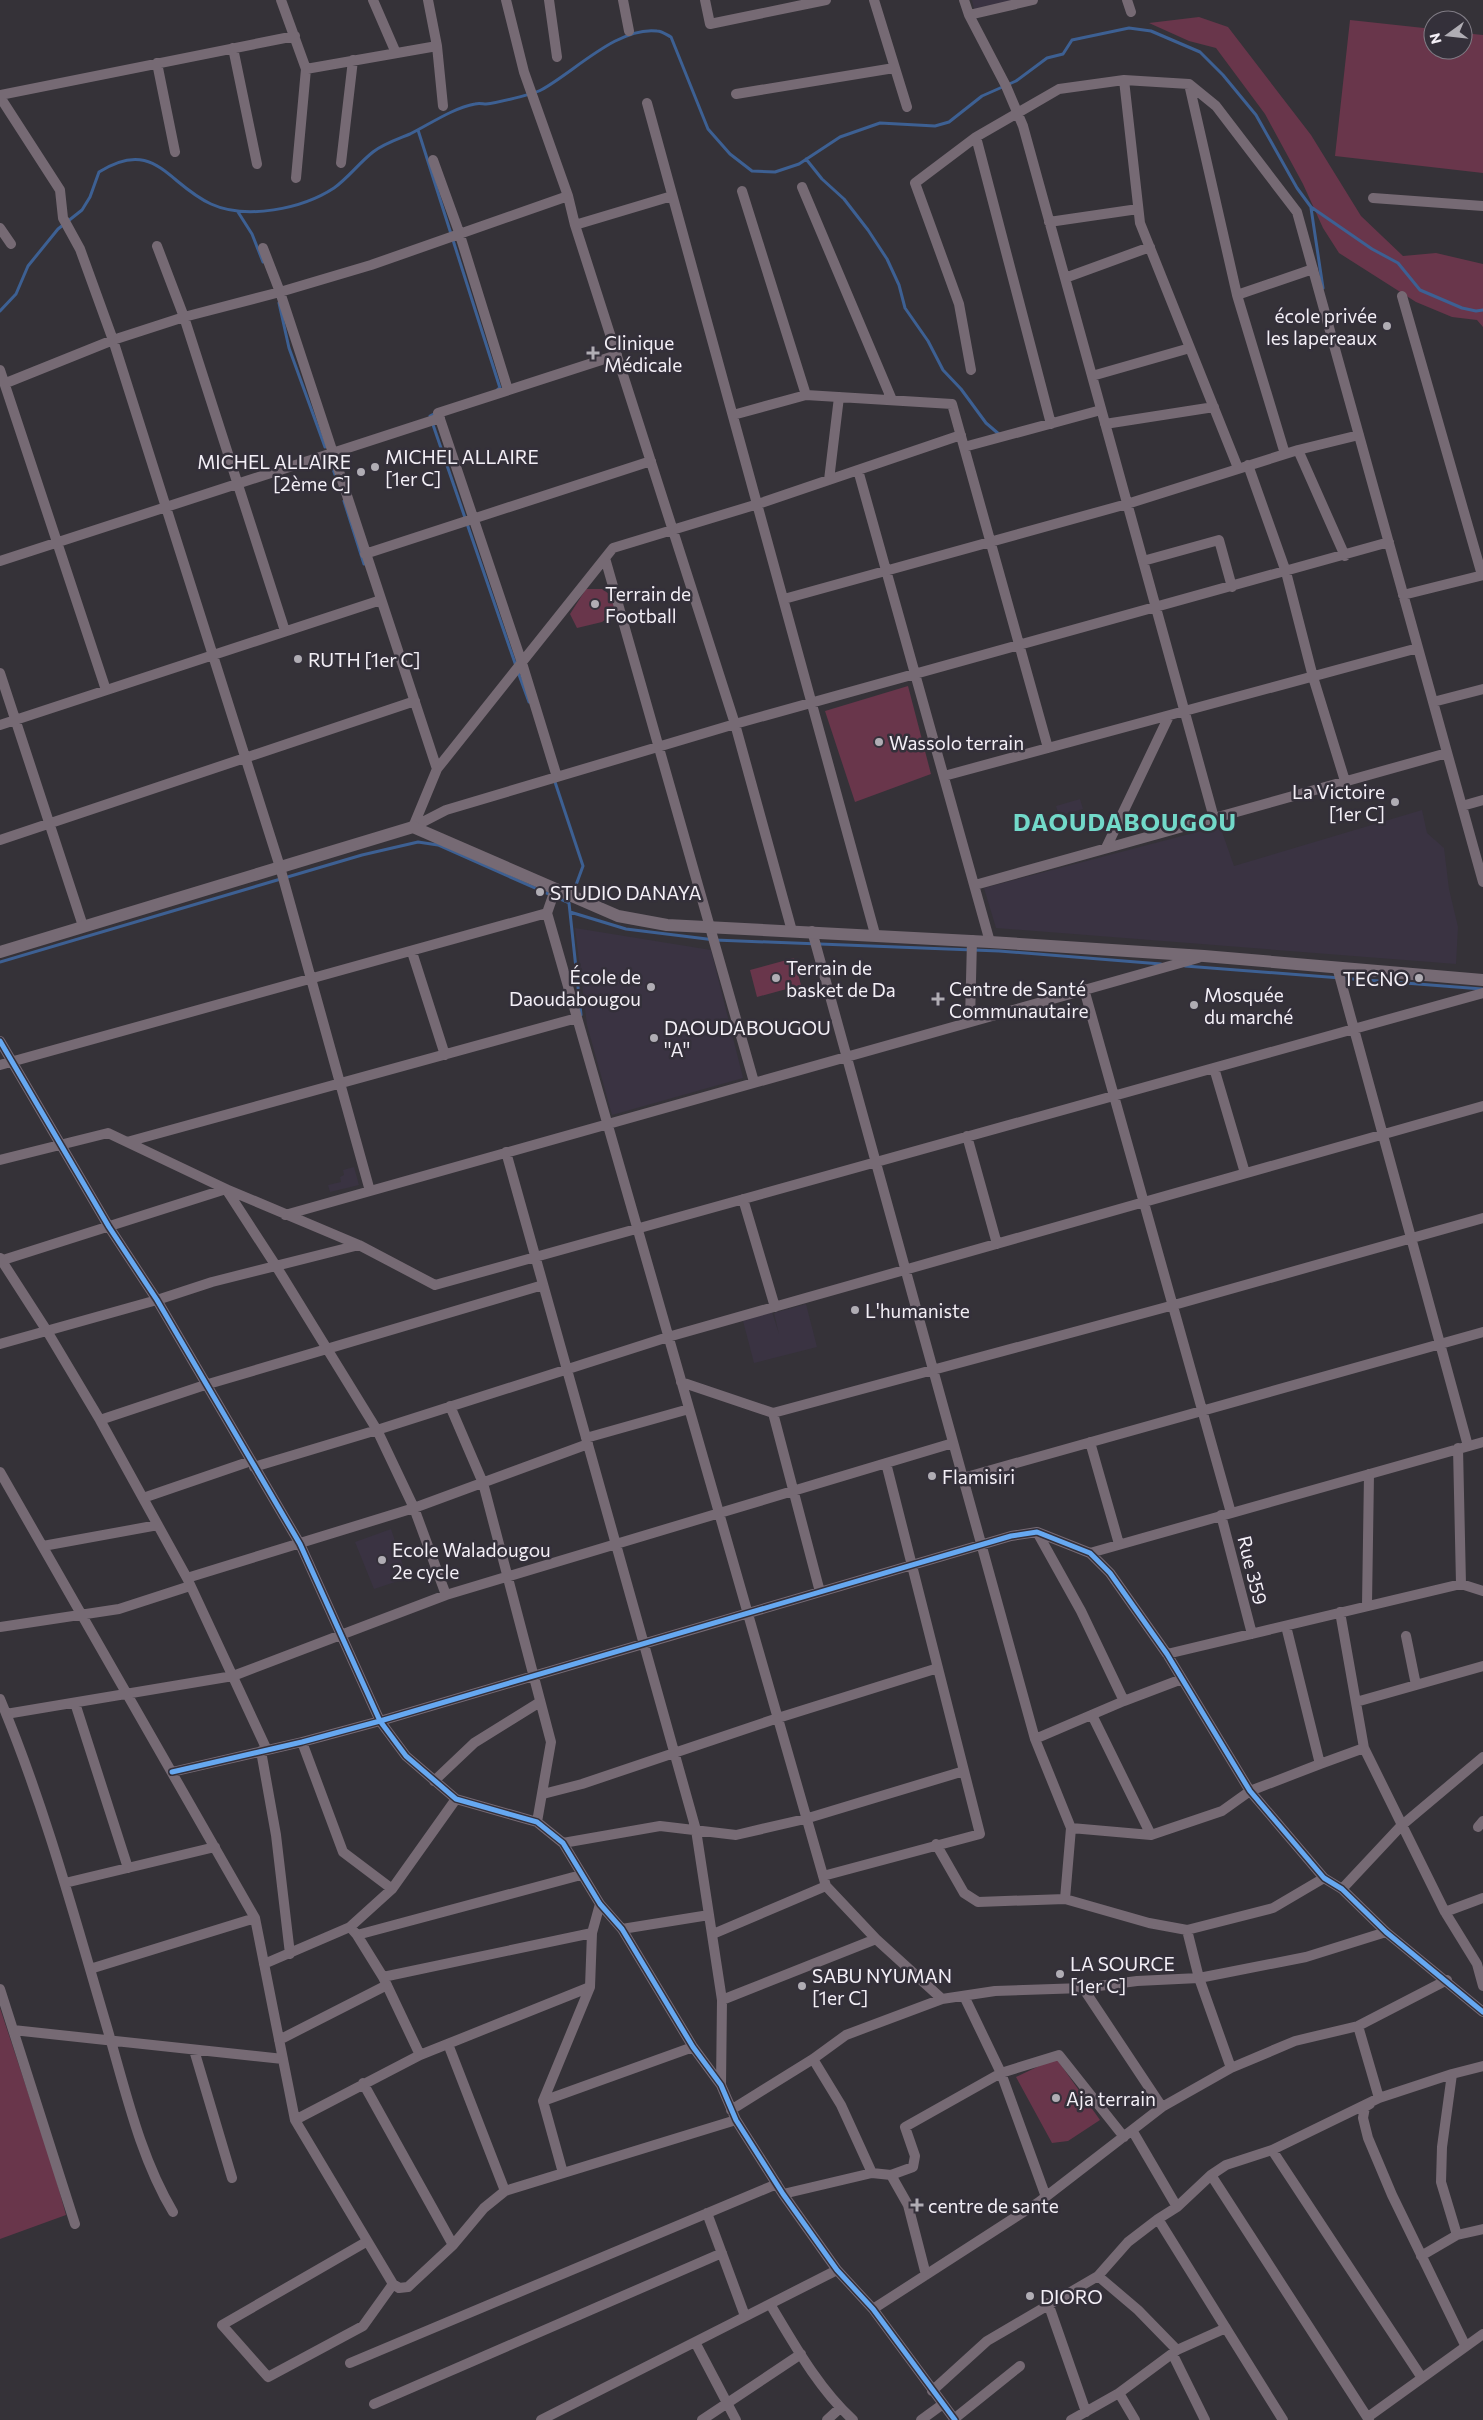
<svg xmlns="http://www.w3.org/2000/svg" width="1483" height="2420" font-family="Commissioner,sans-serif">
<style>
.built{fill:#3a3342}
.green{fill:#69364b}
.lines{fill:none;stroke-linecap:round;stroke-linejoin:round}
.stream{stroke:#3d6093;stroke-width:3}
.minor{stroke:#766a74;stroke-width:10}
.tertiary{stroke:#766a74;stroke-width:12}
.cycleway-casing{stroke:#34303a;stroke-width:8}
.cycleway{stroke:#66a8f1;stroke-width:5}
.poi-dot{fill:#b0adb4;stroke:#34303a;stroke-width:2}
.labels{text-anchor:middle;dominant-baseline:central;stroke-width:5;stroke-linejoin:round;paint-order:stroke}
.poi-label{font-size:19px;fill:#f3eff6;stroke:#34303a;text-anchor:start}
.street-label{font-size:19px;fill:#f3eff6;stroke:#34303a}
.district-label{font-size:24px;font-weight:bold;letter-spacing:1px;fill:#72d9c9;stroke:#34303a}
</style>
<rect width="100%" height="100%" fill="#353238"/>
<path class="built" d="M972 0H1026L975 14Z
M1080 799 1083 809 1059 816 1056 806Z
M1422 810 1427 833 1444 848 1449 889 1458 927 1456 964 996 928 984 888 1220 826 1234 866Z
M575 928 711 950 743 1078 612 1115 587 1025Z
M354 1167 359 1185 330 1192 328 1185 341 1182 340 1177 344 1175 343 1170Z
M806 1304 817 1347 754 1363 743 1321 772 1312 779 1334 774 1313Z
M391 1529 407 1578 374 1589 355 1542Z"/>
<path class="green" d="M1199 17 1228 27 1311 135 1361 216 1403 256 1436 253 1483 264V327L1477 320 1452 317 1416 302 1339 253 1323 228 1303 184 1265 114 1216 48 1189 41 1149 23Z
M1350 20 1433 29V50H1463V33L1483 35V173L1335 156Z
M586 589H602L612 596 615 612 602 622 577 628 570 614Z
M908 686 931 774 855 802 825 711Z
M794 958 801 985 757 997 750 970Z
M0 2008 53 2168 66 2215 0 2239Z
M1056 2058 1100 2120 1068 2141 1052 2143 1016 2077Z"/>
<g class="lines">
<path class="stream" d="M418 130 500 388 498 389
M806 159 822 179 844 199 868 230 887 259 899 285 905 308 928 341 943 370 961 389 986 423 1000 435
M1311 208 1323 288
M238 212 252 234 263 262
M279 303 289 348 325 447
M0 311 16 294 28 266 58 229 82 210 90 197 99 172C155 137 167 184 211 204 246 220 302 209 334 188 348 178 359 163 373 152 383 144 398 139 410 134 430 124 453 108 475 104 479 103 483 104 486 104 496 103 534 94 541 90 573 73 618 26 657 31 662 31 667 35 671 37L708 129 730 154 752 171 775 172 799 164 840 137 880 123 935 126 949 122 982 96 1016 81 1047 58 1063 54 1072 40 1129 28 1151 31 1200 52 1223 75 1256 115 1297 188 1311 207 1372 249 1398 263 1420 290 1462 308 1476 311 1483 310
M436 413 430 416 516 666
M330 461 337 480
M344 501 364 564
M518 672 529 702
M554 779 583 866 576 885
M570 912 626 929 715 940 999 951 1161 964
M0 962 362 855 418 842 438 845 569 903 581 1015
M1185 966 1482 989"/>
<path class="minor" d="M281 0 306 69 296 178
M373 0 396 53
M428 0 437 46 443 106
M506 0 524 72 568 196 575 225 735 724 792 931
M549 0 557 57
M623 0 629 31
M705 0 710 24 826 0
M874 0 907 107
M964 0 969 15 1006 86 1023 126 1214 818
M1127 0 1131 12
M969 15 1033 0
M233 48 257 164
M157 63 175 152
M306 69 437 46
M1124 80 1140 223 1238 468
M1189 84 1237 295 1285 454
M736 94 894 68
M0 95 295 36
M0 97 60 190 63 218 80 249 113 340 280 867 370 1191
M647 103 875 934
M976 137 1051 424
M433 160 459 232 508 390
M341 163 353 60
M802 187 892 400
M742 191 806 395
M1373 198 1483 206
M1049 222 1138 209
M575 225 672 196
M0 228 11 244
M157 246 184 317 285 631
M263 248 280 292 437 769
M1065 278 1150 247
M1237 295 1313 269
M1402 296 1482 575
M0 370 106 690
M971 370 959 304 915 183 976 137 1059 89 1124 80 1189 84 1216 106 1297 212 1483 882
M1092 376 1190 348
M6 383 113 340 184 317 280 292 371 265 568 196
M733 415 806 395 952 404 1048 748
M1105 424 1214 407
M964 447 1101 410
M1298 450 1345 556
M1248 465 1286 572 1313 677 1345 781
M858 470 990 942
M829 480 839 397
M365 554 651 461
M605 558 754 1082
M0 561 440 418
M1143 561 1219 540 1232 587
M1403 595 1483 575
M784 599 1127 504 1298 450 1359 435
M0 673 83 926
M1433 702 1483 689
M0 725 381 600
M944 776 1418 648
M557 777 522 663 438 413 617 355
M1462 806 1483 800
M413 827 446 810 735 724 1389 542
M413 827 437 769 613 548 758 504 961 435
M0 840 415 701
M1106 848 1169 716
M975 885 1447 753
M555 890 547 913 826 1886 713 1934
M812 931 1035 1739 1071 1828 1065 1899
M412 952 445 1055
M1337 967 1468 1446
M1084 989 1231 1513
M970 1021 972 940
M0 1041 109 1227 157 1300 300 1544 380 1721 406 1756 456 1799 537 1822 563 1843 600 1904 622 1929 693 2047 721 2085 736 2120 783 2194 837 2270 873 2309 955 2420
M0 1065 547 913
M1214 1068 1245 1173
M967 1136 997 1244
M127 1142 577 1018
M506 1152 696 1830 722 2000 721 2085
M0 1160 108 1133 226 1189 359 1245 435 1285 1483 993
M743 1199 775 1307
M285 1215 1198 958
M0 1258 47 1331 100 1420 187 1578 267 1750
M0 1261 226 1189 276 1266 377 1430 414 1508 446 1595
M0 1344 157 1300 212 1282 359 1245
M681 1382 773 1413 1174 1305 1483 1218
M450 1406 483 1483 551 1742 537 1822
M773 1413 820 1592
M100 1420 205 1385 543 1285
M586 1438 689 1409
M1090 1442 1119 1544
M1458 1448 1461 1584
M254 1467 377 1430 668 1337 1483 1106
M0 1472 255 1918 295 2120 393 2284 399 2288 408 2287 453 2245 484 2208 505 2191 736 2120
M963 1478 1483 1332
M143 1498 251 1461
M1221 1515 1252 1634
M43 1546 158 1525
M1090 1553 1483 1442
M187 1578 414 1508 588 1444
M1367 1605 1369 1474
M1340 1612 1364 1748 1445 1912 1477 1964 1483 1986
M1286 1626 1320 1764 1364 1748
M0 1627 119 1609 190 1586
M1406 1636 1416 1685
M1167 1654 1461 1584 1483 1591
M0 1699C44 1804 74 1915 106 2024 125 2088 139 2155 173 2212
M1124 1701 1182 1679
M1356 1702 1483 1666
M75 1703 128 1868
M6 1714 233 1676 446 1595 953 1443
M1092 1715 1151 1835
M1035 1739 1124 1701 1081 1611 1037 1532
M302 1742 343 1852 392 1889
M261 1751 276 1835 290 1954
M172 1772 302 1742 380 1721 1011 1536 1037 1532 1090 1553 1110 1573 1167 1654 1250 1791 1324 1878 1342 1889 1386 1932 1483 2012
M434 1781 474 1743 540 1702
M543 1794 582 1784 778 1718 938 1668
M1478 1827 1483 1821
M1071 1828 1151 1835 1222 1811 1250 1791 1320 1764
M563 1843 660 1826 736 1835 805 1819 964 1771
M936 1844 964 1893 978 1902 1065 1899 1149 1923 1187 1930 1273 1908 1324 1878
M823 1876 980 1834 886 1463
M65 1883 215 1847
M826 1886 876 1939 942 1999
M1342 1889 1401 1826 1483 1757
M1445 1912 1483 1898
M350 1927 392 1889 456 1799
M622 1929 709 1915
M1187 1930 1199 1978 1231 2068
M357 1935 383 1977 420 2055
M264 1964 350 1927 357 1935 581 1875
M90 1969 255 1918
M383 1977 592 1933
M1083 1988 1162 2107
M0 1989 75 2224
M964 1996 1001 2073 1046 2197
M722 2000 876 1939
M1358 2026 1379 2098
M13 2030 283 2059
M279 2040 387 1985
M448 2044 505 2191
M194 2050 232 2178
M813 2059 841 2105 872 2173
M1452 2074 1442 2147 1441 2182 1457 2235
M363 2083 453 2245
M543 2101 693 2047
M1370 2104 1365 2107 1363 2118 1368 2138 1392 2195 1465 2345
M731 2110 813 2059 846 2035 942 1999 995 1991 1083 1988 1137 1981 1199 1978 1306 1957 1386 1932
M295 2120 420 2055 590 1987
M1132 2130 1177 2207
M1272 2150 1422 2378
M563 2173 543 2101 590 1987 592 1933 600 1904
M891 2175 908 2205 926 2275
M1211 2175 1369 2420
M783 2194 872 2173 891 2175 913 2167 915 2156 905 2127 1001 2073 1059 2055 1124 2137
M707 2213 745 2316
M366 2242 222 2325 268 2377 363 2326 393 2284
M1421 2256 1457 2235 1483 2229
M1098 2276 1128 2242 1158 2219
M1048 2303 1086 2412
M770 2304C794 2344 818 2388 853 2420
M873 2309 1039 2202 1162 2107 1231 2068 1295 2041 1358 2026 1447 1980
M695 2342 736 2420
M1173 2355 1205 2420
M350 2363 777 2184
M932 2391 987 2341 1098 2276 1138 2310 1177 2350
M1119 2393 1135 2420
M374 2404 722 2253
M1368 2417 1483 2334
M954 2419 1020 2366
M541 2420 837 2270
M702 2420 801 2354
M827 2420 840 2408
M921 2420 943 2404
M1071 2420 1119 2393 1177 2350 1226 2328
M1283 2420 1158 2219 1177 2207 1211 2175 1226 2165 1272 2150 1379 2098 1452 2074 1483 2066"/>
<path class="tertiary" d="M0 952 413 827 618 916 667 925 990 942 1204 956 1483 980"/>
<defs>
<path id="cycleway" d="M0 1041 109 1227 157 1300 300 1544 380 1721 406 1756 456 1799 537 1822 563 1843 600 1904 622 1929 693 2047 721 2085 736 2120 783 2194 837 2270 873 2309 955 2420
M172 1772 302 1742 380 1721 1011 1536 1037 1532 1090 1553 1110 1573 1167 1654 1250 1791 1324 1878 1342 1889 1386 1932 1483 2012"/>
</defs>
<use href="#cycleway" class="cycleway-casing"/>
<use href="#cycleway" class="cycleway"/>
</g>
<g class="poi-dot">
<circle cx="1387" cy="326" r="5"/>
<path d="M590.5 345.5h5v5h5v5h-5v5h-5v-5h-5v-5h5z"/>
<circle cx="375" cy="467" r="5"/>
<circle cx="361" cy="472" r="5"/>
<circle cx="595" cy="604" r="5"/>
<circle cx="298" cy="659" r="5"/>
<circle cx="879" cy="742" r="5"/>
<circle cx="1395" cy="802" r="5"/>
<circle cx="540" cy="892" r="5"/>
<circle cx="776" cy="978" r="5"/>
<circle cx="1419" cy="978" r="5"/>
<circle cx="651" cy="987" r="5"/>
<path d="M935.5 991.5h5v5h5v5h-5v5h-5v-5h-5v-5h5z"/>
<circle cx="1194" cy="1005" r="5"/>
<circle cx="654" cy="1038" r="5"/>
<circle cx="855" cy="1310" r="5"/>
<circle cx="932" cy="1476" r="5"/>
<circle cx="382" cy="1560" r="5"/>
<circle cx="1060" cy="1974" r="5"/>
<circle cx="802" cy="1986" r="5"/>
<circle cx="1056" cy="2098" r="5"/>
<path d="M914.5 2197.5h5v5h5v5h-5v5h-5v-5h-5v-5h5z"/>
<circle cx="1030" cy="2296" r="5"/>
</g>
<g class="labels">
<g class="poi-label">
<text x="1377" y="315" text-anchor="end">école privée<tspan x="1377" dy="22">les lapereaux</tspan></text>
<text x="604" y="342">Clinique<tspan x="604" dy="22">Médicale</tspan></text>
<text x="385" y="456">MICHEL ALLAIRE<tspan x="385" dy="22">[1er C]</tspan></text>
<text x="351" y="461" text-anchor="end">MICHEL ALLAIRE<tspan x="351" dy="22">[2ème C]</tspan></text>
<text x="605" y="593">Terrain de<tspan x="605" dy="22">Football</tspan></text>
<text x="308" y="659">RUTH [1er C]</text>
<text x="889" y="742">Wassolo terrain</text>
<text x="1385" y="791" text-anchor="end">La Victoire<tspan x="1385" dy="22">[1er C]</tspan></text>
<text x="550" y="892">STUDIO DANAYA</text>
<text x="786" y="967">Terrain de<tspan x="786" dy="22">basket de Da</tspan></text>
<text x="641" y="976" text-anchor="end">École de<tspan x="641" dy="22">Daoudabougou</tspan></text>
<text x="1409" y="978" text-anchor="end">TECNO</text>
<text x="949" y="988">Centre de Santé<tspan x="949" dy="22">Communautaire</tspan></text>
<text x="1204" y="994">Mosquée<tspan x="1204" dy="22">du marché</tspan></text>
<text x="664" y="1027">DAOUDABOUGOU<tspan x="664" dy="22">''A''</tspan></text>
<text x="865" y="1310">L'humaniste</text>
<text x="942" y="1476">Flamisiri</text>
<text x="392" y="1549">Ecole Waladougou<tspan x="392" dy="22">2e cycle</tspan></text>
<text x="1070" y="1963">LA SOURCE<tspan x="1070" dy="22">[1er C]</tspan></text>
<text x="812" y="1975">SABU NYUMAN<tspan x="812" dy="22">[1er C]</tspan></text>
<text x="1066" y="2098">Aja terrain</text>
<text x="928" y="2205">centre de sante</text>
<text x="1040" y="2296">DIORO</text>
</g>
<g class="street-label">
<text transform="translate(1253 1570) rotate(76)">Rue 359</text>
</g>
<g class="district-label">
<text x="1125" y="821">DAOUDABOUGOU</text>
</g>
</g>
<g transform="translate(1448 35) rotate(255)"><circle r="24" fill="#34303a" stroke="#807c85"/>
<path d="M0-4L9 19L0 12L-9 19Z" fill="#b0adb4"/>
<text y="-8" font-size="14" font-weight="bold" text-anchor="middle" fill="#f3eff6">N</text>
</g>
</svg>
